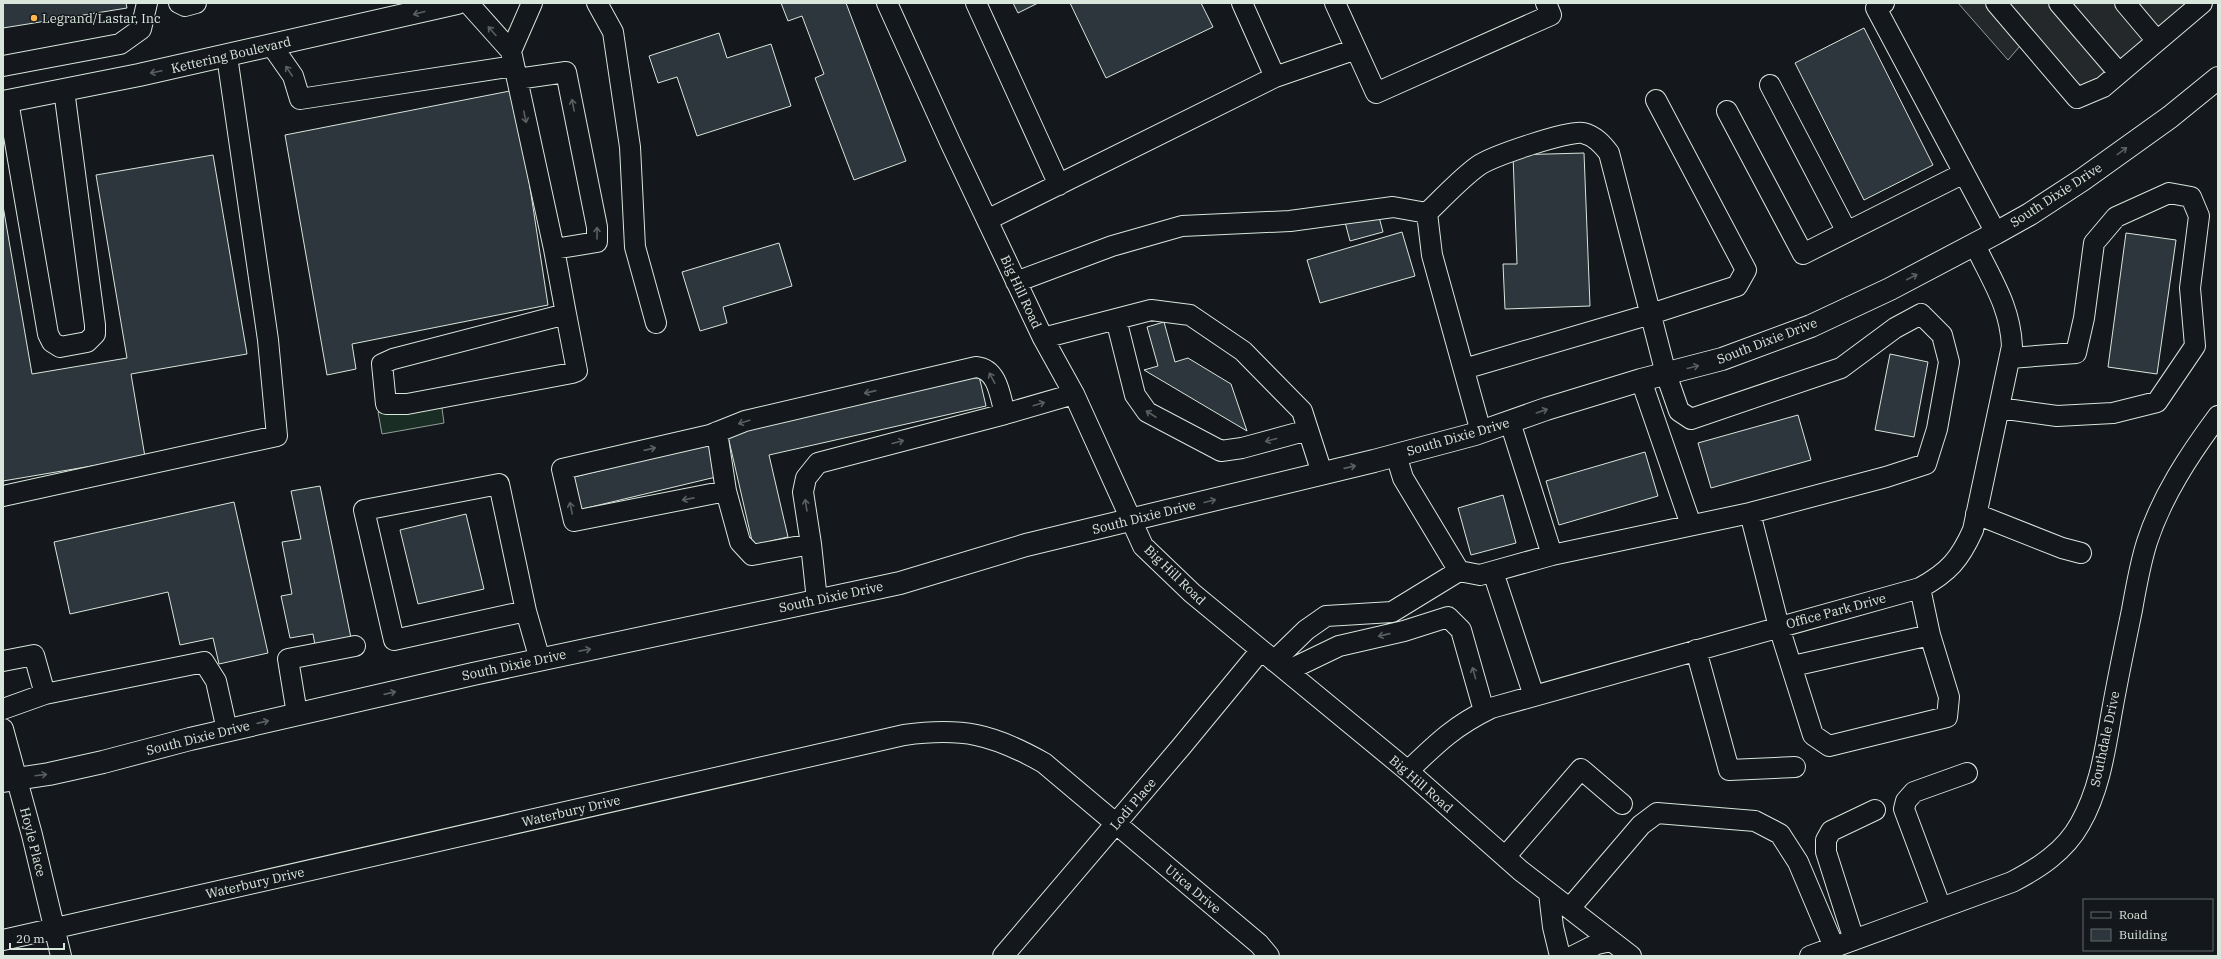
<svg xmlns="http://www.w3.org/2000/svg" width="2221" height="959" font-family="'IBM Plex Serif',serif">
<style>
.green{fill:#1a2d24;stroke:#939e99}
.parking{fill:#24282b;stroke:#939e99}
.building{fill:#2c363c;stroke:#d8e6dc}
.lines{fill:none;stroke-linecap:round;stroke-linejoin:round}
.minor-casing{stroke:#d8e6dc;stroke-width:22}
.major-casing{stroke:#d8e6dc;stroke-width:24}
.minor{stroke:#14181c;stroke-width:20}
.major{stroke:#14181c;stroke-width:22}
.oneway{stroke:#59605f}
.poi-dot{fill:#ffb74d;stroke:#14181c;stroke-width:1.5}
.labels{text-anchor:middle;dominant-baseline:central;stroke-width:3;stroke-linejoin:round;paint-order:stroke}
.poi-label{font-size:13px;fill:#d8e6dc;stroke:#14181c;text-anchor:start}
.street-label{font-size:13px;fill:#d8e6dc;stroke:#14181c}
</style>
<rect width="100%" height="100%" fill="#14181c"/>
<path class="green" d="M441 401 444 423 382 434 378 412Z"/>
<path class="parking" d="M1958 3H2203L2086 106 2020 46 2008 60Z"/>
<path class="building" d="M3 3H126L127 8 3 28Z
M781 3H846L906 161 854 180 815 78 824 74 802 16 788 21Z
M1013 3H1038L1018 13Z
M1070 3H1201L1213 27 1106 78Z
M1864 28 1933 165 1864 200 1795 63Z
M719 33 727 58 771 44 791 106 697 136 677 77 658 83 649 56Z
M515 90 548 305 352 344 356 369 327 375 285 135Z
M1584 153 1590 306 1505 309 1503 264H1517L1513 155Z
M213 155 247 354 131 374 145 457 3 481V206L32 374 127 358 96 175Z
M1378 213 1383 232 1350 241 1345 222Z
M1402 232 1415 276 1320 303 1307 260Z
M2126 233 2176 240 2157 374 2108 367Z
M779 243 792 286 723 307 727 323 700 331 682 272Z
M1164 322 1175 362 1188 358 1231 384 1247 431 1144 370 1158 366 1147 327Z
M1890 354 1928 362 1914 437 1875 430Z
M979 376 986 406 769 455 788 537 753 545 727 432Z
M1798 415 1811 460 1711 488 1698 443Z
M712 443 720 476 574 511 566 479Z
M1645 452 1658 496 1559 525 1546 481Z
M320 486 351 638 315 645 313 634 290 638 281 596 292 594 282 542 301 539 291 491Z
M1503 495 1516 543 1471 555 1458 508Z
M234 502 268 653 219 664 213 638 180 645 168 592 70 614 54 542Z
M466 514 484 589 418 604 400 530Z"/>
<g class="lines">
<defs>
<path id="minor" d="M179 3 185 6 196 3
M468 3 511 51 532 3
M597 3 613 32 630 147 635 247 656 323
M887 3 951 144 1043 338 1074 394 1143 546 1192 593 1408 771 1521 871 1631 956
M976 3 1059 185
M1335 3 1376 93 1551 15 1546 3
M1884 3 1876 8 1996 233
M1996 3 2077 98 2103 87 2202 3
M2059 3 2119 73
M2125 3 2157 41
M272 46 293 76 300 99 514 66
M511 51 554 249 566 314 393 359 382 364 386 404H407L572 373 577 371 566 314
M3 66 120 44 141 29 147 3
M1275 77 1356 49
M517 79 566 72 597 227V242L554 249
M1770 85 1847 232
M8 101 48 334 52 342 60 347 87 342 95 334V325L64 90
M1727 111 1803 254 1964 173
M987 220 1275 77 1242 3
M1016 282 1112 246 1182 226 1290 221 1393 207 1427 213
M1116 319 1135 395 1147 412 1221 451 1242 448 1308 430
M1043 338 1151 310 1190 315 1243 351 1302 411 1322 473
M1464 369 1651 314 1737 286 1746 270 1656 100
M1641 380 1691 525
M1999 408 2057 416 2113 413 2157 402 2195 346 2190 288 2199 216 2191 197 2169 193 2116 217 2094 243 2084 318 2076 353 2010 358
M1510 422 1552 555
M717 432 726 491 740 542 752 555 811 544 817 600
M1396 455 1403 478 1459 571 1480 575 1552 555 1750 513 1886 477 1926 464 1937 429 1949 362 1942 335 1921 314 1895 328 1841 368 1691 419 1679 411 1666 374 1609 153C1602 144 1595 136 1583 133 1569 130 1492 156 1478 166 1460 179 1443 198 1427 213L1432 255 1481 432
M726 491 574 521 562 469 710 435 745 421 976 367C998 369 1000 396 1005 414
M3 496 277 436 268 340 227 56
M1750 513 1779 627 1813 735 1829 746 1947 717 1949 697 1930 635 1920 588
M1976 514 2062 548 2081 553
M811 544 803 492 806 478 818 463 1005 414 1074 394
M1493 572 1534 696
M526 611 499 484 364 510 394 640 526 611 540 660
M1696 650 1729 770 1795 767
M3 661 34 655 45 694 204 662 216 681 227 730
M1274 661 1306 630 1326 616 1392 612 1459 571
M1793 666 1930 635
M1287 671 1339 646 1404 631 1448 617 1461 630 1484 711
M3 709 45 694
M297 714 288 659 355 646
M3 729 32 835 61 956
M1408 771C1437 743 1454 726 1491 708L1920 588C1949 572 1960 559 1973 530L2012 346C2010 306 1992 281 1975 245
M1505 857 1581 769 1622 804
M1549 893 1553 927 1560 956
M1570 908 1641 825 1657 813 1755 821 1780 834 1798 862 1834 947
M1941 908 1904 809 1906 801 1914 792 1967 773
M3 940 904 735C962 727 993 734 1044 763L1259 944 1269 956
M1854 940 1826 852V840L1831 831 1875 810
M1003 956 1181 747 1261 650
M1573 956 1597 944 1611 941
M1810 956 2012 882C2039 868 2065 851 2080 824 2100 789 2105 750 2112 711 2118 677 2125 644 2132 610 2136 587 2140 564 2147 542 2162 496 2189 455 2218 416"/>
<path id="major" d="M3 102 139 75 457 3
M3 781 49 774 103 762 190 739 473 674 900 583 1026 545 1374 461 1475 434 1546 409 1641 380 1722 359 1811 326 1890 289 1996 233 2030 214 2082 180 2170 117 2218 78"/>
</defs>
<use href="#minor" class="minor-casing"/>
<use href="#major" class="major-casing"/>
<use href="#minor" class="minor"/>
<use href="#major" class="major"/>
</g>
<defs><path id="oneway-shaft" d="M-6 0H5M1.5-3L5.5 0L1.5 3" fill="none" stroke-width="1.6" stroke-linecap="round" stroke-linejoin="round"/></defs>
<g class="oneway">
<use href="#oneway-shaft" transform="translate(419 13) rotate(165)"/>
<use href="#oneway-shaft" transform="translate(492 31) rotate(-132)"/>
<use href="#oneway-shaft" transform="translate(289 71) rotate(-124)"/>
<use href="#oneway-shaft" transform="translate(156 72) rotate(168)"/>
<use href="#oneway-shaft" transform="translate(573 105) rotate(-101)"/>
<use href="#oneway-shaft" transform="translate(525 117) rotate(78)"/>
<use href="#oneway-shaft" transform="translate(2122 151) rotate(-36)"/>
<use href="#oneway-shaft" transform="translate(597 233) rotate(-90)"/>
<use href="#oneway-shaft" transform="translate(1912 277) rotate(-27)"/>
<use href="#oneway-shaft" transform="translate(1693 367) rotate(-14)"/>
<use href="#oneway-shaft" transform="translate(992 378) rotate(-118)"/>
<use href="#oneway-shaft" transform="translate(870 392) rotate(167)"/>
<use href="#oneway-shaft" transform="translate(1039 404) rotate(-17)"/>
<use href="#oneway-shaft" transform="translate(1542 411) rotate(-19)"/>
<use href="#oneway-shaft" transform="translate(1151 414) rotate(-147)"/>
<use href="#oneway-shaft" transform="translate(744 422) rotate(162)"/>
<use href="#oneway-shaft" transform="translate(1271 440) rotate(165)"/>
<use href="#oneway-shaft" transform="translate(898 442) rotate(-15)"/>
<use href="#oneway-shaft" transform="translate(650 449) rotate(-13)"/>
<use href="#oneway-shaft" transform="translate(1350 467) rotate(-13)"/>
<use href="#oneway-shaft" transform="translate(688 499) rotate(169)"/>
<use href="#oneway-shaft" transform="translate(1210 501) rotate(-14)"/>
<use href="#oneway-shaft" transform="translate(806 505) rotate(-99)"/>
<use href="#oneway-shaft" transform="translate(571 508) rotate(-102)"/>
<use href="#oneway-shaft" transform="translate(1384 635) rotate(167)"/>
<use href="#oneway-shaft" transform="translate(585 650) rotate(-11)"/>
<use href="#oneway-shaft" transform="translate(1474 673) rotate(-106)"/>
<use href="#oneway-shaft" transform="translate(390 693) rotate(-13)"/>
<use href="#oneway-shaft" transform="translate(263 722) rotate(-13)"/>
<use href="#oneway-shaft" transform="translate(41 775) rotate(-7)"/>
</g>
<circle class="poi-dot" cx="34" cy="18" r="4"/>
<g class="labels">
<g class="poi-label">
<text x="42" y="18">Legrand/Lastar, Inc</text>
</g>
<g class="street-label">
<text transform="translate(231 55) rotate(-13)">Kettering Boulevard</text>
<text transform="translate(2056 195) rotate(-33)">South Dixie Drive</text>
<text transform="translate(1021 292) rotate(65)">Big Hill Road</text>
<text transform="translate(1767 341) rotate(-21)">South Dixie Drive</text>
<text transform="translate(1458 437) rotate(-16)">South Dixie Drive</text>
<text transform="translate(1144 517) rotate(-14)">South Dixie Drive</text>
<text transform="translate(1175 575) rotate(44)">Big Hill Road</text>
<text transform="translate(831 597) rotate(-12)">South Dixie Drive</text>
<text transform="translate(1836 611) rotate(-15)">Office Park Drive</text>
<text transform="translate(514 665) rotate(-12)">South Dixie Drive</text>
<text transform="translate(198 738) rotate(-14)">South Dixie Drive</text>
<text transform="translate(2105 739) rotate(-78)">Southdale Drive</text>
<text transform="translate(1421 784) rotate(41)">Big Hill Road</text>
<text transform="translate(1133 804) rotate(-50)">Lodi Place</text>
<text transform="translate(571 811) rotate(-13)">Waterbury Drive</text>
<text transform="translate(33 842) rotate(76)">Hoyle Place</text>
<text transform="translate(255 883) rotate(-13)">Waterbury Drive</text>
<text transform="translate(1193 889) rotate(40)">Utica Drive</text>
</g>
</g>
<rect width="2221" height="959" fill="none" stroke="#d8e6dc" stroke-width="8"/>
<rect x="2083" y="899" width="130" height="52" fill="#14181c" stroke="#626a69"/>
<rect x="2091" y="912" width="20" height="6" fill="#14181c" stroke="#626a69"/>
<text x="2119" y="919" font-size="12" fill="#d8e6dc">Road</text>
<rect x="2091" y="929" width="20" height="12" fill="#2c363c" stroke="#626a69"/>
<text x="2119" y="939" font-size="12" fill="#d8e6dc">Building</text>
<path d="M10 943v6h54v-6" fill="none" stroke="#d8e6dc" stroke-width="2"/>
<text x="16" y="943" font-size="12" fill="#d8e6dc" stroke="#14181c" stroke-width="3" paint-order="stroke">20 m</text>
</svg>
